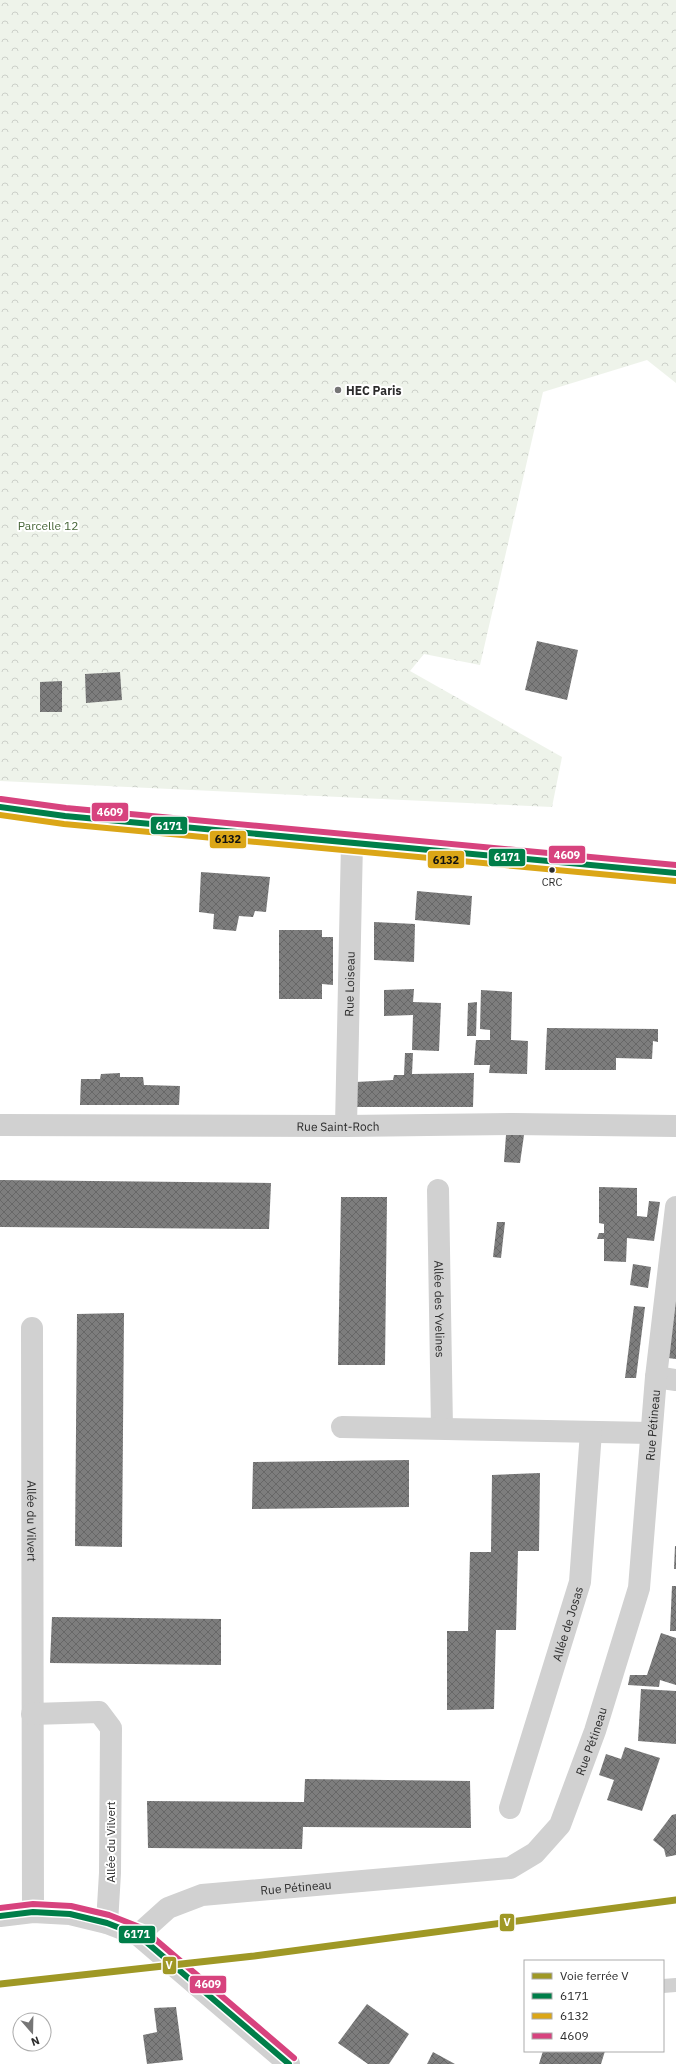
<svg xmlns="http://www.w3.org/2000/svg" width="676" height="2064" font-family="'IBM Plex Sans',sans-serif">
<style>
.forest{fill:url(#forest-crowns)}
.building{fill:url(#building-cross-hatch)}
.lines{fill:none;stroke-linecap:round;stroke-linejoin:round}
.service{stroke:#d1d1d1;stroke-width:14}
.minor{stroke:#d1d1d1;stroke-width:22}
.tertiary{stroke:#d1d1d1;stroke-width:22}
.secondary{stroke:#cacaca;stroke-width:22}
.bus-1-casing{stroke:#fff;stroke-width:9}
.bus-2-casing{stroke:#fff;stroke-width:9}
.bus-3-casing{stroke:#fff;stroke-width:9}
.bus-1{stroke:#007e49;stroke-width:6}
.bus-2{stroke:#dba617;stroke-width:6}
.bus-3{stroke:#d7437e;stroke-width:6}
.rail-1-casing{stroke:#fff;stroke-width:10}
.rail-1{stroke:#9f9825;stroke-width:7}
.poi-dot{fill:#767676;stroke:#fff;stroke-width:1.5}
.bus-dot{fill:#2c2c2c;stroke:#fff;stroke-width:1.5}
.labels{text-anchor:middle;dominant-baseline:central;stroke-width:4;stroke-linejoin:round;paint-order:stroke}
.bus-label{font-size:11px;fill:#2c2c2c;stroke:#fff}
.poi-label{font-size:12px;font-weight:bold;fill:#2c2c2c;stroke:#fff;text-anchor:start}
.park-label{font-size:12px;fill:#49673a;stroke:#fff}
.street-label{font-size:12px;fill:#2c2c2c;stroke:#fff}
.line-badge{stroke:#fff;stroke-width:1.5}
.badge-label{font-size:11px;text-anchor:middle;font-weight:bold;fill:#fff}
.pale-badge-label{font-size:11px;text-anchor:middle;font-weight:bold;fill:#111}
</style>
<defs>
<pattern id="forest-crowns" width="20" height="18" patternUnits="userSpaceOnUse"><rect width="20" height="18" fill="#eef3ea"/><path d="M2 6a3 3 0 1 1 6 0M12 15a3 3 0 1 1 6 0" fill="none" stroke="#ccd0c9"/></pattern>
<pattern id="building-cross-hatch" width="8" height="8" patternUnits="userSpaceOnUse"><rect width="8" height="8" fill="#7d7d7d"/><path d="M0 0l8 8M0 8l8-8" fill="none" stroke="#676767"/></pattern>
</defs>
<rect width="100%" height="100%" fill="#fff"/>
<path class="forest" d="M0 0H676V383L647 360 543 392 480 665 424 654 410 671 562 757 552 807 0 781Z"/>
<path class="building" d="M537 641 578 650 567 700 525 690Z
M120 672 122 700 86 703 85 674Z
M62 681V712H40V682Z
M201 872 270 877 266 912 255 911 253 917 239 916 236 931 213 929 214 914 199 912Z
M417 891 472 896 470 925 415 920Z
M374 922 415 924 414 962 374 960Z
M279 930H322V937H333V985L322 984V999H279Z
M414 989 413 1002 441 1003 439 1051 412 1050 413 1015 384 1016V990Z
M481 990 512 992 511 1040 528 1041 527 1074 489 1073 490 1065H474L476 1040H490V1030L480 1029Z
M477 1002 476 1036H467L468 1003Z
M547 1028 658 1029V1042L653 1041 652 1059 616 1058V1070H545Z
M405 1053H413L412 1074 474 1073 473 1107H356V1082L393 1080 394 1075H404Z
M120 1073V1077H143L144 1085 180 1086 179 1105H80L81 1079H100L101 1074Z
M506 1135H524L520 1163 504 1162Z
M0 1180 271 1183 269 1229 0 1227Z
M599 1187 637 1188V1216L647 1217 649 1201 660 1202 654 1241 627 1238 626 1262 604 1261V1239H597L599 1233H604V1224L599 1223Z
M341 1197H387L385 1365H338Z
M497 1222H505L501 1258 493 1257Z
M633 1264 651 1267 648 1288 630 1285Z
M676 1293V1359L668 1358Z
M634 1306 645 1307 636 1378H625Z
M124 1313 122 1547 75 1546 77 1314Z
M409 1460V1507L252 1509 253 1462Z
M540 1473 539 1551H518L516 1630H496L494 1709 447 1710V1631H468L470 1552H491L492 1475Z
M675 1546H676V1569H674Z
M672 1586H676V1631H670Z
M52 1617 221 1619V1665L50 1663Z
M661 1633 676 1638V1685L660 1680 659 1687 628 1685 630 1675H647Z
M641 1689 676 1691V1744L638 1741Z
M625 1747 660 1758 642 1811 607 1800 614 1780 599 1775 606 1754 621 1759Z
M305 1779 470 1781 471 1828 303 1827 302 1849 148 1848 147 1801 304 1802Z
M676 1814V1855L666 1857 664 1849 653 1840 672 1815Z
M367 2004 409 2034 389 2064H368L338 2043Z
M176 2007 183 2060 147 2064 143 2035 157 2032 154 2008Z
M543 2051H605L601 2064H539Z
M433 2052 455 2064H427Z"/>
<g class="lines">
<path class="service" d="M663 1986 676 1985"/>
<g class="minor">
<path id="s1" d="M0 1125 346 1126 513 1124 676 1126"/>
<path id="s2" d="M346 1126 352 842"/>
<path id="s3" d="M438 1190 442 1428"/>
<path id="s4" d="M32 1328 33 1912"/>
<path d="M656 1377 676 1380"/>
<path d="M342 1427 651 1433"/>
<path d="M32 1714 99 1712 111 1728 110 1873 107 1923"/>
<path id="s5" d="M510 1808 580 1582 591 1432"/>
<path id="s6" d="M138 1935 168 1908 202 1895 510 1868 535 1853 560 1825 595 1731 639 1588 656 1377 676 1207"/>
</g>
<path class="tertiary" d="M0 1916 33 1912 70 1914 107 1923 138 1935 289 2064"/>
<path class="secondary" d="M0 807 65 816 676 873"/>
<defs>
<path id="bus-1" d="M0 807 65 816 676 873
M0 1916 33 1912 70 1914 107 1923 138 1935 289 2064"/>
<path id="bus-2" d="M0 815 64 824 675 881"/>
<path id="bus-3" d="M1 799 66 808 676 865
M0 1908 33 1904 71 1906 109 1915 142 1928 294 2058"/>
</defs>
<use href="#bus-1" class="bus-1-casing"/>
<use href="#bus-2" class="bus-2-casing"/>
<use href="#bus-3" class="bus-3-casing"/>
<use href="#bus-1" class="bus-1"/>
<use href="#bus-2" class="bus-2"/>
<use href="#bus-3" class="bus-3"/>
<defs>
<path id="rail-1" d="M0 1984 254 1956 676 1900"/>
</defs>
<use href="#rail-1" class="rail-1-casing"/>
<use href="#rail-1" class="rail-1"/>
</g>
<circle class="poi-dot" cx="338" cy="390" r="4"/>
<circle class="bus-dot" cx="552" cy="870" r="3.5"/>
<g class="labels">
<g class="bus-label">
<text x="552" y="882">CRC</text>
</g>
<g class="poi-label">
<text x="346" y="390">HEC Paris</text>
</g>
<g class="park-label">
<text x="48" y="525">Parcelle 12</text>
</g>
<g class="street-label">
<text stroke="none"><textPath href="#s2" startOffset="142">Rue Loiseau</textPath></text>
<text stroke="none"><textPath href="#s1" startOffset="338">Rue Saint-Roch</textPath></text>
<text stroke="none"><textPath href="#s3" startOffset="119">Allée des Yvelines</textPath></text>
<text stroke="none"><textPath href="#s6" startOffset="866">Rue Pétineau</textPath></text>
<text stroke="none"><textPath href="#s4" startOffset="193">Allée du Vilvert</textPath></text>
<text stroke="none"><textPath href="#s5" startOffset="193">Allée de Josas</textPath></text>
<text stroke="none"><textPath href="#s6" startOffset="542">Rue Pétineau</textPath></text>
<text transform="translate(110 1842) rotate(-90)">Allée du Vilvert</text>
<text stroke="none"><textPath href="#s6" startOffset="171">Rue Pétineau</textPath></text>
</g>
</g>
<g class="line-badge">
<rect x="91" y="802" width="38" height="20" rx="4" fill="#d7437e"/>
<rect x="150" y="816" width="38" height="19" rx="4" fill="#007e49"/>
<rect x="209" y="830" width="38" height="19" rx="4" fill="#dba617"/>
<rect x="548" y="845" width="38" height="19" rx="4" fill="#d7437e"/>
<rect x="488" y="848" width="38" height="19" rx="4" fill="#007e49"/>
<rect x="427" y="850" width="38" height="19" rx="4" fill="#dba617"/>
<rect x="499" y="1913" width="16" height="19" rx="4" fill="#9f9825"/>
<rect x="118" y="1925" width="38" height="19" rx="4" fill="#007e49"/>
<rect x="162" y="1956" width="15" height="19" rx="4" fill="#9f9825"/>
<rect x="189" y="1975" width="38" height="19" rx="4" fill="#d7437e"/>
</g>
<g class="badge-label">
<text x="110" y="816">4609</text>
<text x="169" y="830">6171</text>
<text x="567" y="859">4609</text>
<text x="507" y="861">6171</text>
<text x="507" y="1926">V</text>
<text x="137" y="1938">6171</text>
<text x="169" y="1969">V</text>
<text x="208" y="1988">4609</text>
</g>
<g class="pale-badge-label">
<text x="228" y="843">6132</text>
<text x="446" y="864">6132</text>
</g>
<rect x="524" y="1960" width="140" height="92" fill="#ffffff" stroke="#ababab"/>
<rect x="532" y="1973" width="20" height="6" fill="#9f9825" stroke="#ababab"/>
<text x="560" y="1980" font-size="12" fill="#2c2c2c">Voie ferrée V</text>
<rect x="532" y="1993" width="20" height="6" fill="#007e49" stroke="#ababab"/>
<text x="560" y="2000" font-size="12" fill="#2c2c2c">6171</text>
<rect x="532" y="2013" width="20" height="6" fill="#dba617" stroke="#ababab"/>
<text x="560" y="2020" font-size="12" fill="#2c2c2c">6132</text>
<rect x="532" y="2033" width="20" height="6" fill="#d7437e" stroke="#ababab"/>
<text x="560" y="2040" font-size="12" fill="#2c2c2c">4609</text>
<g transform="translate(32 2032) rotate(160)"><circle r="19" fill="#ffffff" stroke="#ababab"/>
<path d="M0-3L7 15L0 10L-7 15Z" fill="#767676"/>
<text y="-6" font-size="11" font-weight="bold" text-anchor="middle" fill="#2c2c2c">N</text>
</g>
</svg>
